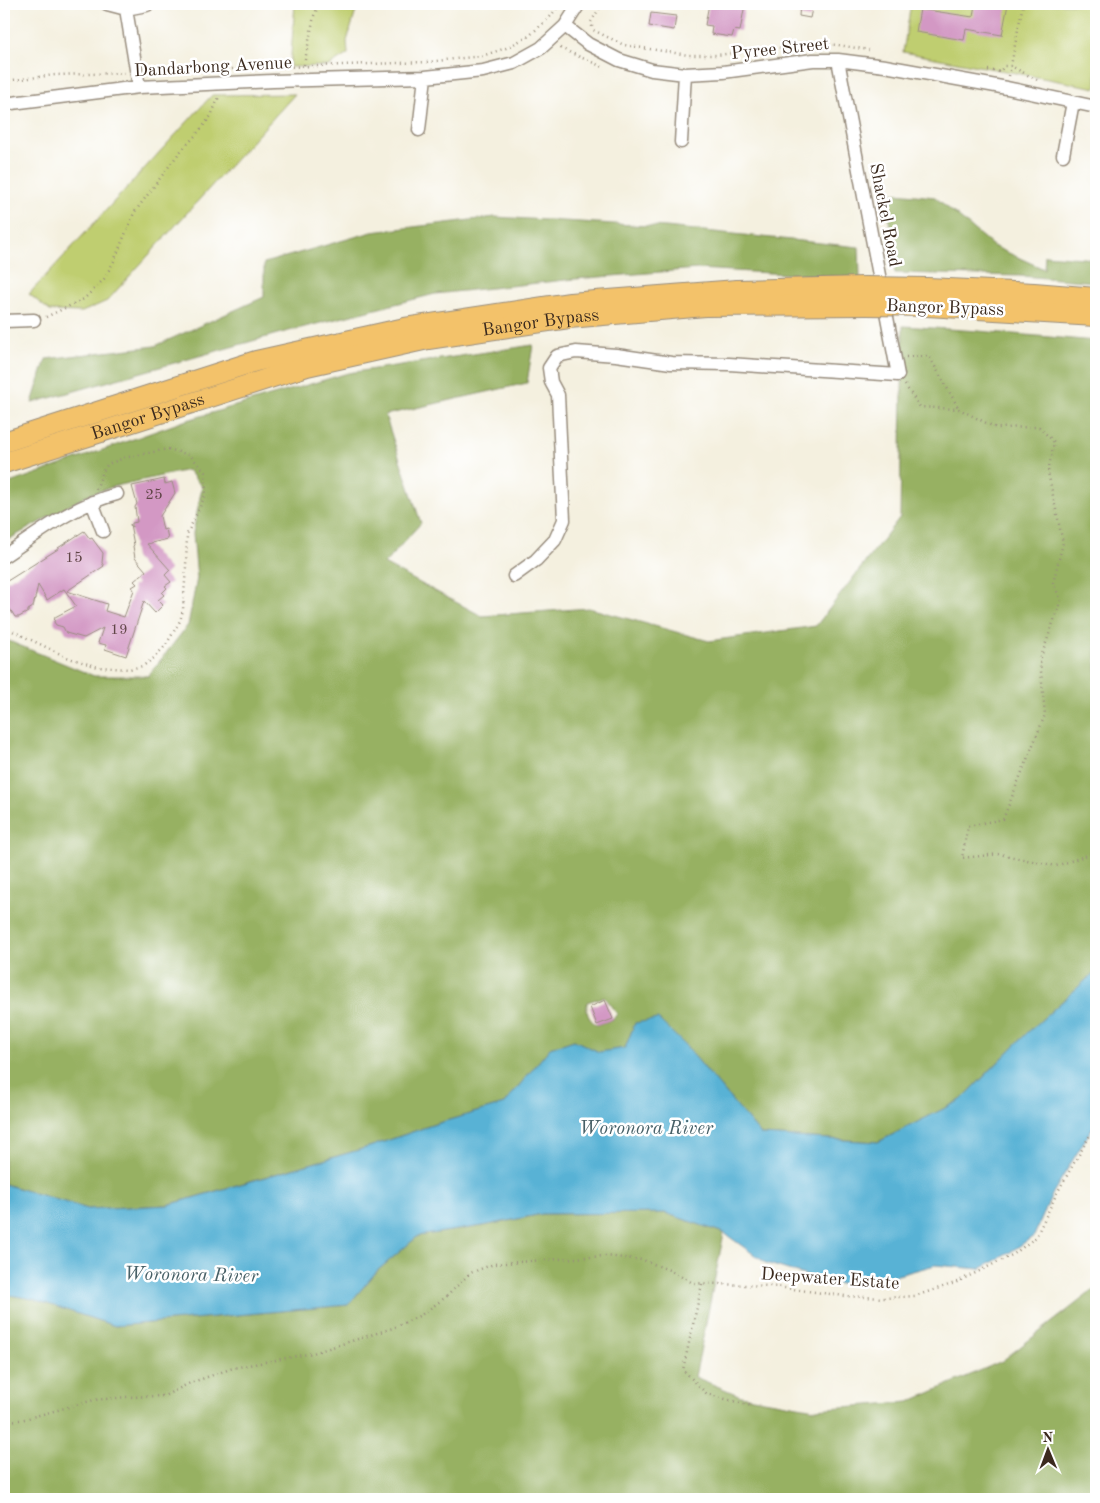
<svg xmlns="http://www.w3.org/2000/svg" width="1100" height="1503" font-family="'Old Standard TT',serif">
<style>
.green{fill:#bfce70;stroke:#7d7c47}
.forest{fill:#97b162;stroke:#696e40;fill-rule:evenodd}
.water{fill:#58b2d5;stroke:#4a6e7a}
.building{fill:#d398c4}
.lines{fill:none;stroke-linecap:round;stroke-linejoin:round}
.street-casing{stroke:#988d7e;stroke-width:15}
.primary-casing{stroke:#988d7e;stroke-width:22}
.path{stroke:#988d7e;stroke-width:2.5;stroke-dasharray:1 4;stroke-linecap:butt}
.street{stroke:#fff;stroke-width:12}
.primary{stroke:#f3c26a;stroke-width:20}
.primary-bridge-casing{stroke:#988d7e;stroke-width:22;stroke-linecap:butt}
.primary-bridge{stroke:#f3c26a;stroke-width:20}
.labels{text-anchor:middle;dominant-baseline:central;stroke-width:5;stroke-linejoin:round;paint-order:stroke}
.number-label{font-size:15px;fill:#614648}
.street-label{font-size:18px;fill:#3b2a1e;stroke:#fff}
.water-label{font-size:19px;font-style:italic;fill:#476067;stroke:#fff}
</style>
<rect width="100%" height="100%" fill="#fff"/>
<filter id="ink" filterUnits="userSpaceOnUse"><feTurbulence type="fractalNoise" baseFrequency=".02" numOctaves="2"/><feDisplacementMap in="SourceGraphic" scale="10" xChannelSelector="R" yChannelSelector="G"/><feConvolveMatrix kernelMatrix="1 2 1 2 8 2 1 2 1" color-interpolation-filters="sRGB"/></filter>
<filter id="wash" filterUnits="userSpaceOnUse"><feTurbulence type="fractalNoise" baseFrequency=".0096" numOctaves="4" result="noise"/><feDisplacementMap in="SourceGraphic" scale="20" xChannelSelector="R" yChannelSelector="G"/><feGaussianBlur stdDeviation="1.12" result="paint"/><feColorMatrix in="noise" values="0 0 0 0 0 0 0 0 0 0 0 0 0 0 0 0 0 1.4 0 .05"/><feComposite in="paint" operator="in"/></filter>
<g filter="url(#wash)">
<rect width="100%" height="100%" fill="#f4f0df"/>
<path class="green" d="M295 4H358L347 41 348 54 329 66 290 67Z
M911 4H1096V88L903 52Z
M295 94 107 301 82 312 50 311 29 294 212 95Z"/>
<path class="forest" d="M886 192 935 197 993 246 1044 269 1045 255 1096 259V282L1020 276 895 273Z
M495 217 666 227 859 247 860 278 697 269 575 279 435 294 281 333 32 403 46 359 155 346 264 297V263L372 232Z
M903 326 978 331 1096 341V971L1027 1033 961 1100 878 1142 761 1135 685 1045 635 1023 625 1048 599 1052 574 1040 550 1048 504 1104 432 1125 369 1147 167 1205 88 1209 4 1184V639L94 676H148L188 625 197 578 193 533 202 487 188 470 116 486 90 494 4 542V485L184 421 348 373 533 345 527 383 385 415 421 523 384 564 482 616 589 608 709 641 816 626 900 517ZM604 997 617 1014 613 1019 597 1025C588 1019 586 1013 587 1002Z
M665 1213 724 1233 695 1377 741 1396 815 1409 909 1402 1002 1361 1096 1288V1499H4V1294L33 1299 115 1326 348 1305 377 1271 418 1236 483 1226 542 1214Z"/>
<path class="water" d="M1096 971V1125L1091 1130 1053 1193 1034 1236 1009 1253 980 1269 935 1265 872 1282 840 1284 807 1276 766 1263 724 1233 665 1213 542 1214 483 1226 418 1236 377 1271 348 1305 115 1326 33 1299 4 1294V1184L88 1209 168 1205 369 1147 432 1125 504 1104 550 1048 574 1040 599 1052 625 1048 635 1023 658 1019 685 1045 761 1135 878 1142 961 1100 1027 1033Z"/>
<g id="blocks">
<path class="building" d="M709 4H745L740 31 734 30 732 37 711 34 712 26 705 25Z
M800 4H813L810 18 799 16Z
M975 4H1008L1002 35 966 29 964 40 916 32 920 9 973 17Z
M651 13 676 16 674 30 649 26Z
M164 479 165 484 172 482 175 493 160 516 163 530 166 529 168 539 147 544 170 570 165 575 171 582 165 586 167 588 162 593 164 595 158 600 163 605 155 613 144 601 126 656 105 649 106 645 98 643 103 628 84 638 66 633 63 627 56 625 54 622 55 617 76 606 64 589 47 600 38 585 33 607 28 610V612L19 617H15L10 609 8 610 4 604V583L58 549V548L84 531 90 539 92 538 94 541 103 553 102 563 104 566 67 591 107 604 105 611 124 617 134 590 132 587 137 584 134 581 146 571 135 558 133 546 134 545 130 524 132 527V523L137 522 135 507 137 504 132 486Z
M605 1000 613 1019 597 1025 590 1007Z"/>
</g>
</g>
<g filter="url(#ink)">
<use href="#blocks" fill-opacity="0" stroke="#988d7e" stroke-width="1"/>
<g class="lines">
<defs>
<path id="street" d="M107 4 126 9 147 5
M126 9 139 87
M565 26 588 44 619 60 652 70 685 74 723 72 813 60H838L885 66 1007 88 1096 107
M4 104 139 87 273 81 425 77 483 71 514 63 541 48 565 26 579 4
M419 130 425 77
M681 142 685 74
M1063 155 1073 102
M4 321 34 320
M92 502 103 531
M4 556C40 532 74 505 117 494
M514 576 536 560 555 540 564 520 558 395 551 382 549 368 557 356 576 352 616 355 671 363 729 364 898 375 838 60"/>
<g id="primary">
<path d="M927 288 1034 293 1096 298"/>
<path d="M927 306 1096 316"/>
<path d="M4 442 256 361 405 328 570 303 737 290 865 287"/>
<path id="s1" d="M4 463 307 366 428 339 569 318 705 306 867 305"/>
</g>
</defs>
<use href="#street" class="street-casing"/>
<use href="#primary" class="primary-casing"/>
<path class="path" d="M602 4 591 22 593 30 624 45 688 55H717L813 44 838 45 869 50
M560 48 605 68
M304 65 314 16 319 4
M988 70 1000 72 1004 66H1011L1037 80
M147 72 427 62 482 56 506 48 529 36 550 17 560 4
M1009 76 1023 4
M4 81 55 75 124 73
M46 317 84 299 104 279 114 261 134 213 179 153 195 136 211 116 218 99V95
M906 357 929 356 959 409
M905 385 920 407 959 409 996 428 1039 427 1054 442 1048 472 1063 543 1053 583 1061 600 1040 660 1045 715 1003 819 968 826 962 858 999 854 1056 866 1096 852
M4 627 69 658 98 667 129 669 143 666 154 658 166 645 180 621 183 610 186 567 187 534 206 494 205 472 190 455 168 449 124 458 108 464 104 469 96 489
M702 1284 683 1370 707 1394 751 1406
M4 1421 21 1420 94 1400 127 1397 164 1396 190 1383 233 1368 313 1353 393 1328 421 1315 446 1297 470 1273 494 1264 543 1260 605 1256 643 1260 669 1270 693 1283 770 1286 845 1296 885 1298 915 1296 955 1283 1014 1254 1036 1237 1057 1193 1093 1130 1096 1128
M1096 1452V1454"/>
<use href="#street" class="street"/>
<use href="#primary" class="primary"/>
<defs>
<path id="primary-bridge" d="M865 287 927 288
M867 305 927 306"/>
</defs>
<use href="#primary-bridge" class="primary-bridge-casing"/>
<use href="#primary-bridge" class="primary-bridge"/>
</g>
</g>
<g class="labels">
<g class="number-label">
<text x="154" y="495">25</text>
<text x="74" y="558">15</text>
<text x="119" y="630">19</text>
</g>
<g class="street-label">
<text transform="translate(780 49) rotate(-6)">Pyree Street</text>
<text transform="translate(213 67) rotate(-3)">Dandarbong Avenue</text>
<text transform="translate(885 215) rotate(79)">Shackel Road</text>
<text transform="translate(945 308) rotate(2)">Bangor Bypass</text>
<text stroke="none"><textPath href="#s1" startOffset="556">Bangor Bypass</textPath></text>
<text stroke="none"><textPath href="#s1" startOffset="151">Bangor Bypass</textPath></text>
<text transform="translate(830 1279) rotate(4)">Deepwater Estate</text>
</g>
<g class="water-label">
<text x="646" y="1129">Woronora River</text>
<text transform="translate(191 1276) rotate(1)">Woronora River</text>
</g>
</g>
<rect width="1100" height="1503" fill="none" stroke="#fff" stroke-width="20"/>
<g transform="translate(1048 1450) rotate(359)" stroke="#ffffff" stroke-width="4" paint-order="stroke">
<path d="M0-4L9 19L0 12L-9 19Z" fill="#3b2a1e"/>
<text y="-8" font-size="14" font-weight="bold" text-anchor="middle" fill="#3b2a1e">N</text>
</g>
</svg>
